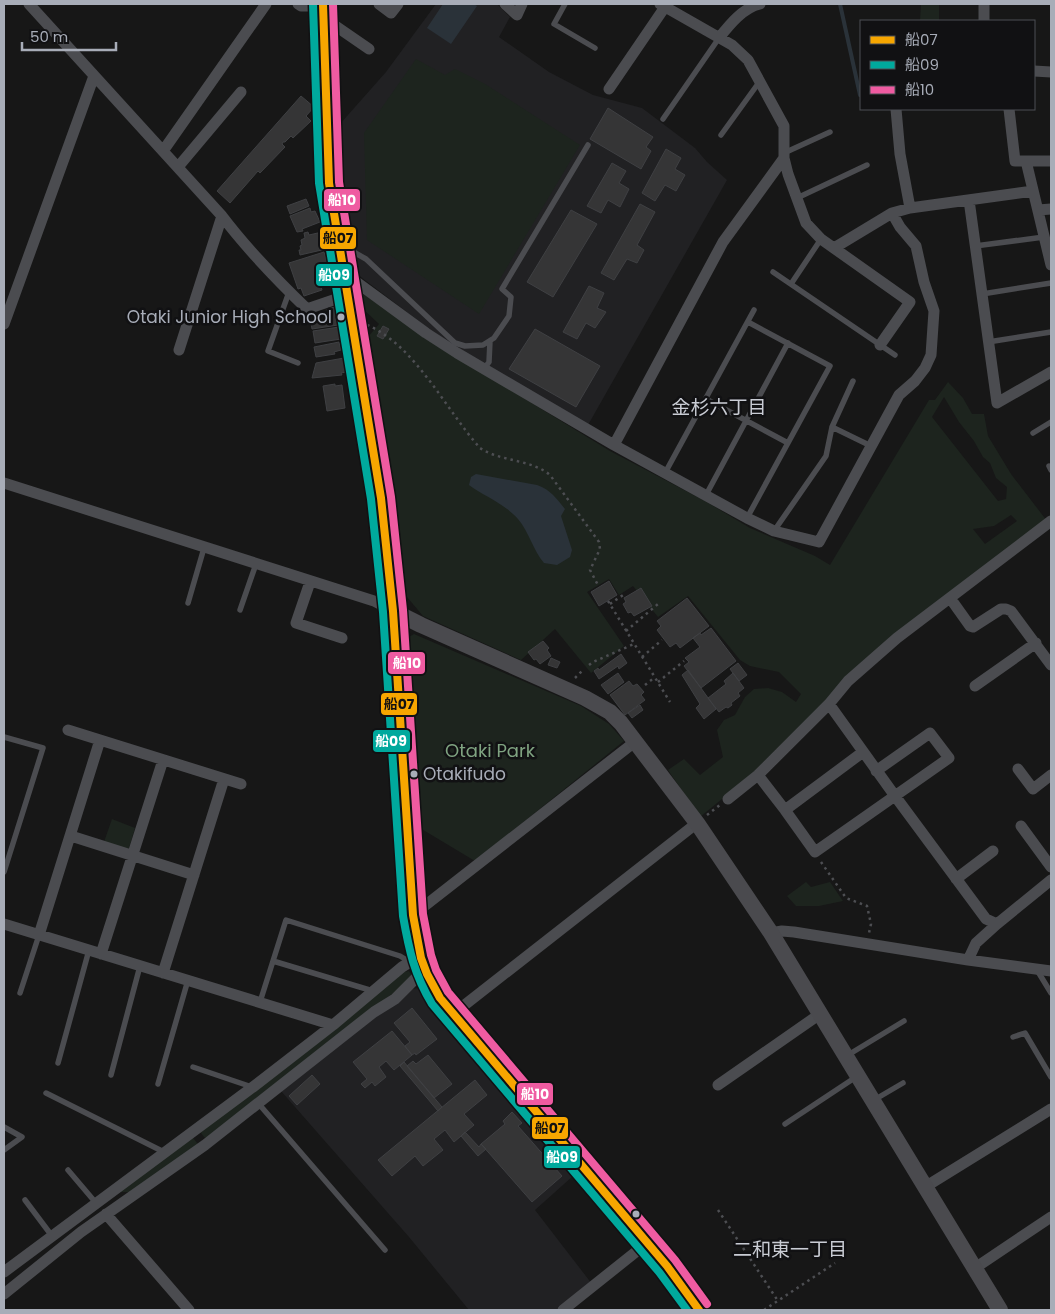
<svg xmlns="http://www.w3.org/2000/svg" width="1055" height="1314" font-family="Poppins,'Noto Sans JP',sans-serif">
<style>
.built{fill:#212123}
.green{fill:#1d241e;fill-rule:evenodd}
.water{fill:#2a3239}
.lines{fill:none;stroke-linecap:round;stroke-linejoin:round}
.stream{stroke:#2a3239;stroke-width:4}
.building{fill:#353536;stroke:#3f4043}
.path{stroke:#4d4e52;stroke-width:2.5;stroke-dasharray:2.5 4;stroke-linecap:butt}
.lane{stroke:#4b4c50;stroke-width:5.5}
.street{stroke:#4b4c50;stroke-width:11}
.secondary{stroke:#4a4a4e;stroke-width:16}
.bus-1-casing{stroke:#111113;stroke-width:11}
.bus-2-casing{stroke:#111113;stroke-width:11}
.bus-3-casing{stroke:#111113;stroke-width:11}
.bus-1{stroke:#f7a600;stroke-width:8}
.bus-2{stroke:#00a99d;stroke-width:8}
.bus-3{stroke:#ef5ba1;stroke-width:8}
.bus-dot{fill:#a8adb8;stroke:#111113;stroke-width:2}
.labels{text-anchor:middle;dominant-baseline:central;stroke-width:5;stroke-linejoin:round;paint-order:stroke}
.bus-label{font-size:17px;fill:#a8adb8;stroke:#111113;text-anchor:end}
.park-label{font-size:18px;fill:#7fa381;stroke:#111113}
.neighbourhood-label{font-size:19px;fill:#c9ccd4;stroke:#111113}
.line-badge{stroke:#111113;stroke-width:2}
.badge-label{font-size:14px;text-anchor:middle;font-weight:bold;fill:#fff}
.pale-badge-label{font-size:14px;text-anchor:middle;font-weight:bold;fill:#111}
</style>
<rect width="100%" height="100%" fill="#171717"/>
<path class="built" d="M436 4H497L510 17 499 37 549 72 593 95 642 108 695 148 707 162 727 180 588 425 494 371 429 329 357 274 344 197 340 124 386 72Z
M420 988 441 1021 573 1176 535 1210 592 1284 559 1310H469L409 1237 281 1091 410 989Z"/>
<path class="green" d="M921 4H939V21H920Z
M416 59 445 75 455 69 485 84 580 145 479 314 367 240 364 133Z
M360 287 491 378 610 451 705 501 750 528 815 556 830 565 929 400H935L948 382 963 398 972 414H984L988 436 1011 474 1047 521 968 581 826 704 760 768 700 817 668 770 684 759 700 775 723 757 717 730 724 720 735 715 745 697 754 689 768 688 782 692 796 702 801 694 779 672 750 666 740 660 688 596 658 617 633 586 619 595 609 579 587 592 624 646 591 673 555 629 521 660 423 616 407 597 403 586 394 494 368 337 379 324 362 308ZM944 397 959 422 974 441 983 457 990 463 996 478 1007 487 1006 499 998 501 932 417ZM1011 515 1017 521 985 544 973 529 994 526Z
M414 634 581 706 609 724 624 741 475 861 420 828 406 642 409 637Z
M112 819 135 828 129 848 125 849 104 842Z
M806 882 811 887 830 882 843 901 819 906H796L787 896Z
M409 971 412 976 405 984 206 1138 204 1137 201 1133 202 1131 404 972Z
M193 1138 198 1144 131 1192H115Z"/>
<path class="water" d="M443 4H474L477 6 451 44 427 28Z
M476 474 537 485C551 490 556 498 565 509L561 516 572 550 570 557 557 565 544 563C533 550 529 532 518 519 505 504 484 496 469 485L471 477Z"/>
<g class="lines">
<path class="stream" d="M840 4 860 95"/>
</g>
<path class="building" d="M301 96 314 107 306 116 311 121 293 138 291 136 285 142H283L282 144 285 147 260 173 258 171 230 203 217 191Z
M608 108 653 137 646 147 651 151 641 169 590 139Z
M666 149 681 158 675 169 685 175 676 191 665 185 655 201 642 193Z
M612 163 626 171 619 183 629 189 620 207 608 200 601 213 587 206Z
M306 199 309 206 290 214 287 206Z
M640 204 655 212 637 245 644 250 637 263 627 259 614 280 601 273Z
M310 208 311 212 315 211 320 222 302 229 303 231 297 232 290 216Z
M571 210 597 224 553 297 527 282Z
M308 232 309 235 322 232 326 249 300 255 299 250H301L300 246 302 245 301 240 305 238 304 233Z
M324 252 332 280 320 283 322 290 304 296 301 288 298 289 289 263Z
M589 286 604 293 597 308 606 312 595 328 586 323 577 339 563 332Z
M335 307 338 325 312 329 311 323 329 319 327 309Z
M383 326 389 329 383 339 377 336Z
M339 327 341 339 315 343 313 331Z
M535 329 600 366 576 407 509 369Z
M339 342 341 350 334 352 335 354 316 357 314 347Z
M344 358 346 372 341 373 342 375 312 378 316 363Z
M335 384V386L342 385 345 408 327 411 323 386Z
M609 581 617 595 599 606 591 592Z
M641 588 652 606 634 616 631 612 628 613 623 604 626 602 624 598Z
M687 598 709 626 680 648 676 643 670 647 657 630 661 626 657 621Z
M711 628 736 661 701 688 684 666 689 662 685 658 700 647 693 638 700 633 701 635Z
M543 641 549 648 547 650 551 656 540 664 536 659 534 660 528 652Z
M621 654 627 663 619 669 618 666 599 679 594 671 598 668 599 670Z
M551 658 560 662 557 668 548 665Z
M738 663 747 675 739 681 730 669Z
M688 670 716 709 704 719 696 708 700 704 682 675Z
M618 673 624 682 608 694 601 685Z
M733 673 744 688 738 693 740 696 731 703 732 705 728 708 726 707 719 712 708 698 726 684 724 681Z
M629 681 633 686 637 684 644 692 641 695 645 700 625 715 610 695Z
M640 705 643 710 632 718 628 713Z
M412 1008 437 1039 416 1055 415 1053 412 1055 405 1046 410 1042 394 1023Z
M392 1031 412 1055 394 1070 386 1061 379 1067 386 1077 375 1086 372 1082 365 1088 361 1084 367 1079 353 1062Z
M428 1055 452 1084 434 1098 407 1066 413 1061 416 1064Z
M404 1062 442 1107 438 1111 400 1066Z
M312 1075 320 1084 297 1105 289 1096Z
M475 1080 487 1095 464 1114 474 1125 454 1142 445 1130 434 1139 443 1150 423 1166 415 1156 392 1176 378 1160Z
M512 1112 522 1123 518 1126 562 1176 532 1202 481 1144 505 1124 503 1121Z
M465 1132 479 1147 481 1144 486 1149 478 1156 461 1136Z"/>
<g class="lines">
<path class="path" d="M367 325C415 345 446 410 480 448 501 462 531 459 550 475L599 542 600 549 590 570 599 587
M608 601 670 702
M610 604 626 593
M626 631 658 604
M642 657 662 640
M589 665 593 662 634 644
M575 678 584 669
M658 682 684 661
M645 685 655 677
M707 815 720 805
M821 862 846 898 867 906 871 924 869 933
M718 1210 778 1301
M764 1310 835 1263"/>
<path class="lane" d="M565 4 554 24 595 48
M663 119 719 38
M721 135 760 81
M784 153 830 132
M797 198 867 165
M975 246 1044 237
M342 250H350L366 259 455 343 465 346 483 345 494 338 509 316 511 297 502 289 588 145
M773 272 895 355
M791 284 821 239
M289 292 268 351 298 363
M982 294 1051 283
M988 342 1051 332
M484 369 489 362 490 341
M706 399 788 443
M832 427 871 446
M1033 433 1051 422
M1049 466 1051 470
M665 473 754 310
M706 495 788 343
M747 518 830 366 748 322
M774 531 826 456 832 427 853 381
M188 603 204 548
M240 610 256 564
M4 737 43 748 4 872
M273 961 373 991
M1037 970 1051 993
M20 993 39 935
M260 1002 286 920 400 956 410 962
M1013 1037 1025 1033 1051 1077
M848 1055 904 1021
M58 1063 89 950
M193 1067 252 1087
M111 1075 140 966
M158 1084 188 980
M46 1093 166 1153
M874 1100 903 1083
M258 1103 385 1250
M785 1124 856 1077
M4 1127 22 1137 4 1150
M68 1170 96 1203
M25 1200 52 1236"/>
<path class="street" d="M29 4 222 216C247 249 277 280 307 309L348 295
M298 4 301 6H323
M379 4 391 13 398 4
M505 4 517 15 522 4
M660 4 732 45 748 60 784 126V158L788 174 806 223 821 239 910 302 880 345
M324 18 369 49
M984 21V4
M719 38C730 24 743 8 760 4
M1034 71 1051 72
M609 89 667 4
M896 109 900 154 910 208
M1009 109 1015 161H1051
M163 151 266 4
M1026 161 1051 265
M178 167 241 92
M969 200 997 403 1051 372
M1038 210 1051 209
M834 248 892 213 910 208 1033 191
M344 273 426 333 457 353 614 445 747 518 774 531 819 542 899 395 915 381 925 368 931 355 934 311 924 282 916 246 900 227 892 213
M4 324 94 76
M179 350 222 216
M614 445 723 242 784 158
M4 483 374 601 393 611
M310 582 296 623 342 638
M950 598 970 626 973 627 1001 609H1006L1011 611 1051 665
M975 686 1036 643
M829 704 895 796 986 919 997 924
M68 730 241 784
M1018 769 1033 789 1051 775
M758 775 785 810 815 852 949 758 930 733 876 771
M728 799 758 775 829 704 848 681 897 638 1051 521
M785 810 863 752
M1021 826 1051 867
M71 836 194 875
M956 879 993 851
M413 915 636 741
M4 924 333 1025
M771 933 782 931 794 932 968 960 1051 971
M39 935 100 740
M101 954 163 760
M968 960 976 943 997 924 1051 880
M163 973 224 779
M453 1014 697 823
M718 1085 820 1014
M925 1187 1051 1109
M106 1214 189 1310
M975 1268 1051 1217
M4 1272 253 1087 333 1025 402 967 410 962H422
M4 1294 81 1232 205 1145 374 1012 395 999 425 969
M563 1310 647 1243"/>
<path class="secondary" d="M323 4 329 183 381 498 393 611 402 763 413 915 421 958 427 974 440 998 667 1266 699 1310
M393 611 421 625 585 698 610 712 621 723 697 823 771 933 1000 1310"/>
<defs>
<path id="bus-1" d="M323 4 329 183 381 498 393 611 413 915 421 958 427 974 440 998 667 1266 699 1310"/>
<path id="bus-2" d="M313 4 319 183 371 499 383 612 403 916C409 950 414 974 432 1004L659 1272 687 1310"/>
<path id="bus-3" d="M333 4 339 182 391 497 403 610 423 914 431 955 436 970 448 992 675 1260 707 1304"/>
</defs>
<use href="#bus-1" class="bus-1-casing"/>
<use href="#bus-2" class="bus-2-casing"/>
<use href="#bus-3" class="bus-3-casing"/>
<use href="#bus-1" class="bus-1"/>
<use href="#bus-2" class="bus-2"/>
<use href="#bus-3" class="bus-3"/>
</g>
<g class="bus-dot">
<circle cx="341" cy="317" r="4.5"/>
<circle cx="414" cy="774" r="4.5"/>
<circle cx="636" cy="1214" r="4.5"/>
</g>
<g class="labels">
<g class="bus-label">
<text x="332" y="317">Otaki Junior High School</text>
<text x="423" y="774" text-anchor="start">Otakifudo</text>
</g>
<g class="park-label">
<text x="490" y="750">Otaki Park</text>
</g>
<g class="neighbourhood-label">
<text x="719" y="407">金杉六丁目</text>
<text x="790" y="1249">二和東一丁目</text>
</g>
</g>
<g class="line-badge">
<rect x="323" y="188" width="38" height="24" rx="5" fill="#ef5ba1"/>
<rect x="319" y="226" width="38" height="24" rx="5" fill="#f7a600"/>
<rect x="315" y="263" width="38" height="24" rx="5" fill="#00a99d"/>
<rect x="387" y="651" width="39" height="24" rx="5" fill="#ef5ba1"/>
<rect x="380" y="692" width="38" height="24" rx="5" fill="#f7a600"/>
<rect x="372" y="729" width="39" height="24" rx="5" fill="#00a99d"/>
<rect x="516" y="1082" width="38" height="24" rx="5" fill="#ef5ba1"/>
<rect x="531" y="1116" width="38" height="24" rx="5" fill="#f7a600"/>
<rect x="543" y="1145" width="38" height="24" rx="5" fill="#00a99d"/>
</g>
<g class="badge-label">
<text x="342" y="205">船10</text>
<text x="334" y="280">船09</text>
<text x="407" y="668">船10</text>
<text x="391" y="746">船09</text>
<text x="535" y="1099">船10</text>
<text x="562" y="1162">船09</text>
</g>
<g class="pale-badge-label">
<text x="338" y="243">船07</text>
<text x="399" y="709">船07</text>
<text x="550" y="1133">船07</text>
</g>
<rect width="1055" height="1314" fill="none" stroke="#a8adb8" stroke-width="10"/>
<rect x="860" y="20" width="175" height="90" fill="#111113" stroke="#4d4f55"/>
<rect x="870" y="36" width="25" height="8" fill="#f7a600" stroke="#4d4f55"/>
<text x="905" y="45" font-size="15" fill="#a8adb8">船07</text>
<rect x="870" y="61" width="25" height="8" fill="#00a99d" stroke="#4d4f55"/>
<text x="905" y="70" font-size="15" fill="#a8adb8">船09</text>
<rect x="870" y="86" width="25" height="8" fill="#ef5ba1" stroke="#4d4f55"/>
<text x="905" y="95" font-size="15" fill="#a8adb8">船10</text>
<path d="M22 42v8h94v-8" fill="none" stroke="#a8adb8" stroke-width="2.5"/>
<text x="30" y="42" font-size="15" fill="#a8adb8" stroke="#111113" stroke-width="4" paint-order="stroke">50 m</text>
</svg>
